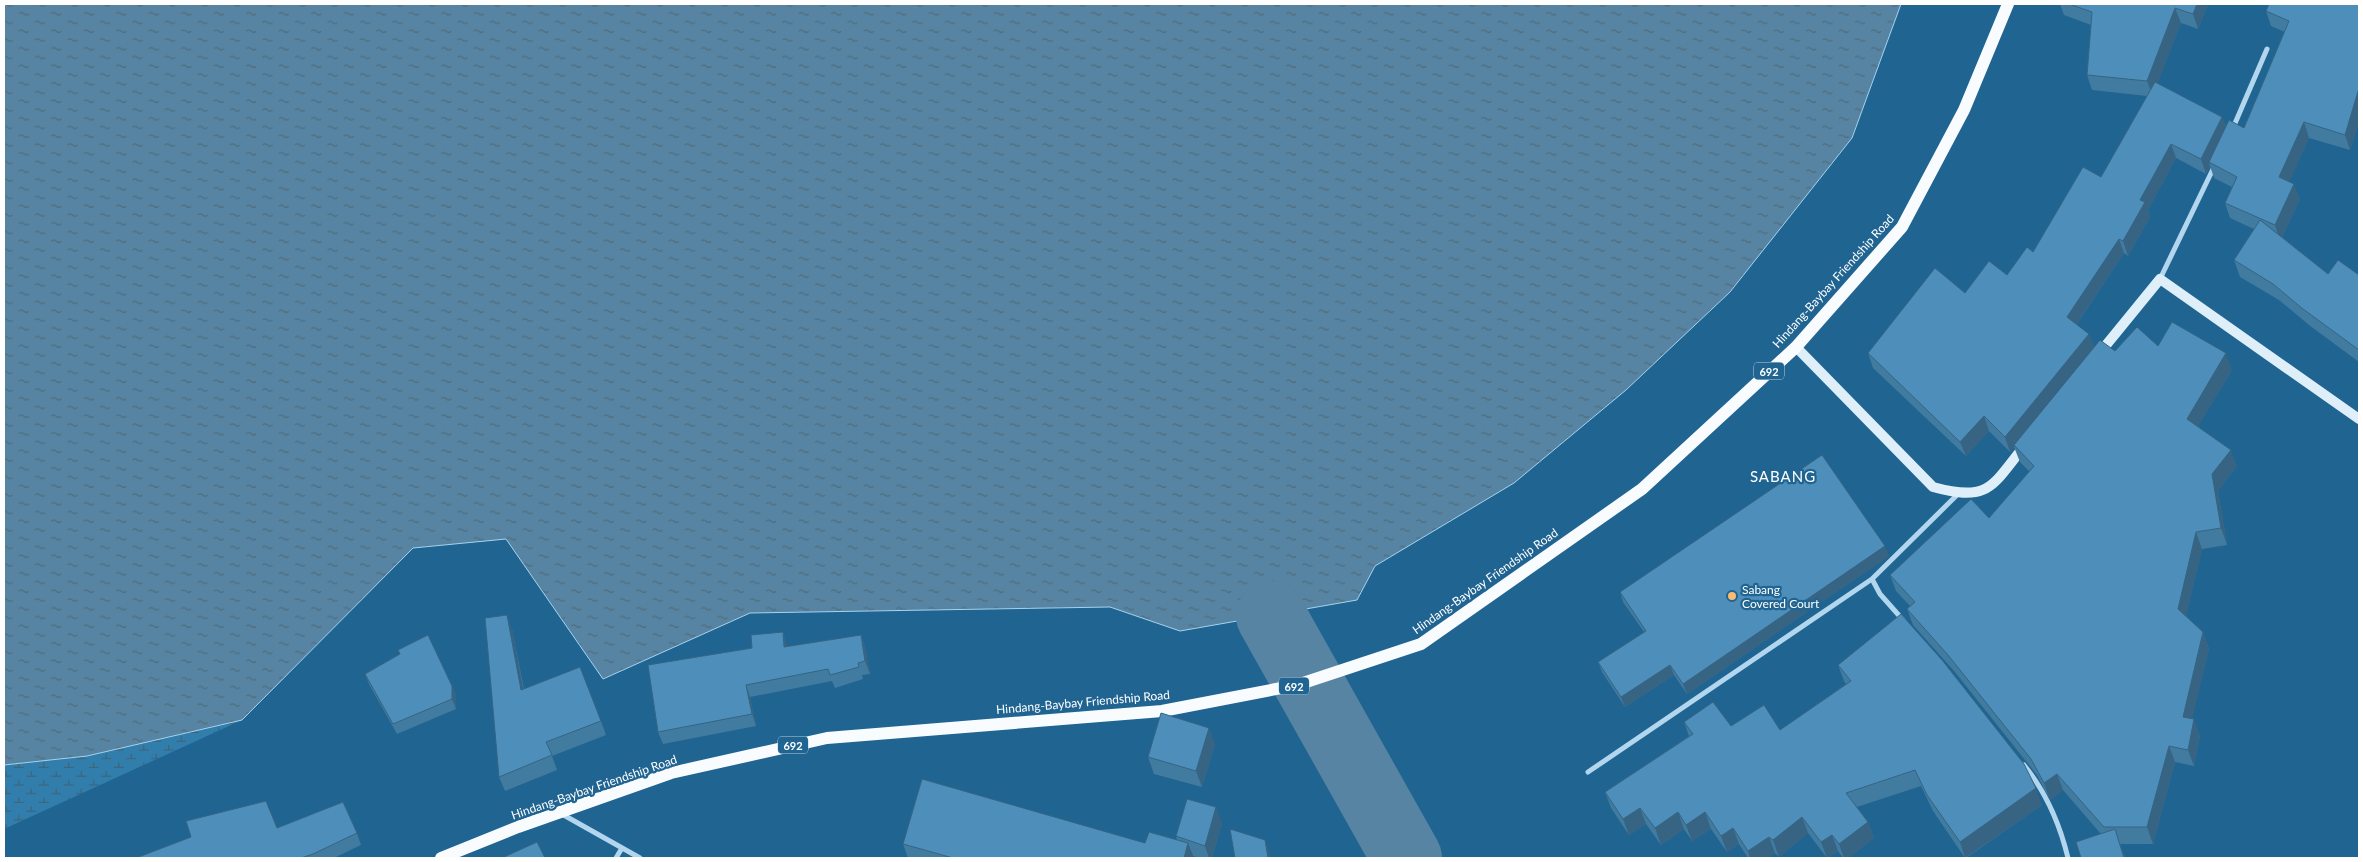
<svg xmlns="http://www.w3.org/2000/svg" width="2363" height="862" font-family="Lato,sans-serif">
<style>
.wetland{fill:url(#wetland-marsh)}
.water{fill:url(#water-ripples);stroke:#a5d3ef}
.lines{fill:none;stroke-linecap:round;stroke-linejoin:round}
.river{stroke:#5684a2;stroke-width:70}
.street{stroke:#b1d6ed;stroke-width:5}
.secondary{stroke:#deeffa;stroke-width:10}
.primary{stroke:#f8fcff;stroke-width:12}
.wall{fill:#427ba0}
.shaded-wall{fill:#366482}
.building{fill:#4d8fba;stroke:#366482}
.poi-dot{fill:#fabc72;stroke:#206492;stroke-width:2}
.labels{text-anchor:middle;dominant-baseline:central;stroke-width:4.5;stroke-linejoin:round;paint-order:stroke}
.shield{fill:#206492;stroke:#bcd0de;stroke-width:1}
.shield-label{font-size:11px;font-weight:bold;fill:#fff}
.street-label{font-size:12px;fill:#fff;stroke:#206492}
.poi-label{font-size:12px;fill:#fff;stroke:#206492;text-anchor:start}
.quarter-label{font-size:15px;letter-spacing:1px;fill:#fff;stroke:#206492}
</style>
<defs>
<pattern id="wetland-marsh" width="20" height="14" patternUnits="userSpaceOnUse" patternTransform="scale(1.25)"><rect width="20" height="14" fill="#317ead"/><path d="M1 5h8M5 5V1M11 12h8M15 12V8" fill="none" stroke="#3e657c"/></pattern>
<pattern id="water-ripples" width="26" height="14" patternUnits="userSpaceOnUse" patternTransform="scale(1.25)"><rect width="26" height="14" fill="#5684a2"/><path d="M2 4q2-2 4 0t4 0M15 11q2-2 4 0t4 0" fill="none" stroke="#526b7b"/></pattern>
</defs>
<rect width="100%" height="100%" fill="#206492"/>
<path class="wetland" d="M242 720 4 829V765L87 756Z"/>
<path class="water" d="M4 4H1901L1852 138 1730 292 1626 390 1514 483 1375 566 1357 600 1180 631 1110 607 750 613 603 679 506 539 413 548 242 720 87 756 4 765Z"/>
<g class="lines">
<path class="river" d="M1271 616 1407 858"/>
<path class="street" d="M2233 128 2267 49
M2160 279 2214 167
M1872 579 1880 594 1903 620
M2024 765C2045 791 2060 825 2068 858
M1588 772 1872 579 1958 494
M560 813 640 858
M616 858 622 848"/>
<path class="secondary" d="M1796 347 1933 487C1991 503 1992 485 2026 444
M2098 355 2160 279 2359 419"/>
<path class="primary" d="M441 858 518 827 671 773 827 738 1162 711 1297 685 1421 644 1642 489 1796 347 1902 227 1964 110 2008 4"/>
</g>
<path class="wall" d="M2060 4H2208L2198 29 2181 23 2157 84 2222 117 2226 127 2244 128 2285 32 2271 26 2266 11 2359 4V122L2350 150 2309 138 2289 182 2300 199 2282 237 2328 274 2359 275V362L2309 325 2279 300 2240 277 2234 260 2254 229 2230 218 2225 203 2232 187 2214 178 2210 166 2206 174 2176 158 2148 210 2150 217 2128 256 2124 253 2077 324 2094 347 2115 351 2158 346 2232 370 2198 426 2237 466 2218 491 2227 545 2202 549 2186 616 2203 632 2209 649 2192 718 2200 735 2194 766 2175 762 2153 844H2120L2125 858 2101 834 2063 790 2050 800 2037 775 1954 671 1913 625 1907 609 1910 606 1896 591 1890 575 1989 518 2030 472 2020 462 2014 447 2010 452 1989 431 1966 456 1873 368 1868 353 1965 293 2007 275 2033 252 2101 177 2147 96 2092 90 2087 75 2091 25 2064 15Z
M1889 556 1687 694 1674 675 1625 707 1602 672 1598 662 1644 632 1623 602 1620 592Z
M512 629 524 689 601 721 606 735 552 756 557 770 505 791 499 777Z
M783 632 787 647 861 635 865 647 870 674 862 675 863 679 835 688 832 681 750 697 756 726 663 744 658 732 752 648Z
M398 650 452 686 456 696V709L397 734 369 684 365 674 400 654Z
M1838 665 2042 805 1966 858H1965L1933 811 1921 786 1857 807 1868 822 1874 838 1848 858H1843L1838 851 1827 858 1808 833 1779 857 1775 853 1768 858H1748L1739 844 1727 852 1711 829 1692 841 1684 829 1661 845 1646 824 1629 835 1611 808 1605 792 1689 736 1684 722 1780 730 1846 684 1844 681Z
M1215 744 1202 787 1154 774 1148 757Z
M1222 823 1212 858H1199L1193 856 1194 858H908L903 844 1145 843 1177 840 1176 836Z
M277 828 357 833 361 845 334 858H136Z"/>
<path class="shaded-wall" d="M2197 4H2208L2198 29 2193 14Z
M2175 8 2181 23 2153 96 2147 81Z
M2359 88V122L2350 150 2345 135Z
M2222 117 2227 131 2209 162 2210 166 2206 174 2201 159Z
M2304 122 2309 138 2285 192 2279 177Z
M2171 144 2176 158 2148 210 2150 217 2128 256 2123 241 2140 200Z
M2294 184 2300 199 2280 241 2275 225Z
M2119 239 2124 253 2072 331 2067 317Z
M2089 334 2095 348 2010 452 2005 437Z
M2226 353 2232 370 2193 435 2187 419Z
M1984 416 1989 431 1966 456 1960 442Z
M2231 450 2237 466 2218 491 2227 545 2221 528 2212 474Z
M2196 532 2202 549 2184 625 2178 609Z
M1885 546 1889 556 1687 694 1683 684Z
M507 615 512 629 526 704 521 690Z
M783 632 787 644 788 660 784 647Z
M2203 632 2209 649 2189 733 2183 717Z
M861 635 865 647 870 674 865 661Z
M1670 665 1674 675 1625 707 1621 697Z
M746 685 750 697 756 726 752 714Z
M452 686 456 696V709L452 699Z
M2194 719 2200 735 2194 766 2188 750Z
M1209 728 1215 744 1202 787 1196 771Z
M2169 746 2175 762 2153 844 2147 827Z
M2057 774 2063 790 2050 800 2044 783Z
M2036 788 2042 805 1965 858 1960 842Z
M1216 807 1222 823 1212 858H1209L1205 846Z
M1640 808 1646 824 1629 835 1623 819Z
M1678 812 1684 829 1661 845 1655 828Z
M1705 812 1711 829 1692 841 1686 825Z
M1802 817 1808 833 1779 857 1773 840Z
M1868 822 1874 838 1848 858H1844L1839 844Z
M1733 828 1739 844 1727 852 1721 836Z
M1832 835 1838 851 1827 858 1821 842Z
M1769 837 1775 853 1768 858H1750L1748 851Z
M1265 840 1271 858H1268Z
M1188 843 1194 858H1184Z"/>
<path class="building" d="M2069 4H2197L2193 14 2175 8 2147 81 2087 75 2092 12Z
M2269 4H2359V88L2345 135 2304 122 2279 177 2294 184 2275 225 2225 203 2237 177 2209 162 2229 120 2244 128 2289 21 2266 11Z
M2155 82 2222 117 2201 159 2171 144 2140 200 2145 202 2123 241 2119 239 2067 317 2089 334 2005 437 1984 416 1960 442 1868 353 1935 268 1965 293 1989 261 2007 275 2027 247 2033 252 2083 167 2101 177Z
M2260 220 2328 274 2338 260 2359 275V350L2303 309 2273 284 2234 260Z
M2172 322 2226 353 2187 419 2231 450 2212 474 2221 528 2196 532 2178 609 2203 632 2183 717 2194 719 2188 750 2169 746 2147 827H2104L2057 774 2044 783 2031 759 1948 655 1907 609 1915 602 1890 575 1971 499 1989 518 2034 466 2014 445 2100 340 2115 351 2137 327 2158 346Z
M1822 455 1885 546 1683 684 1670 665 1621 697 1598 662 1646 631 1620 592Z
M1901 614 1942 660 2024 764 2036 788 1960 842 1927 795 1915 770 1846 793 1868 822 1839 844 1832 835 1821 842 1802 817 1773 840 1769 837 1748 851 1733 828 1721 836 1705 812 1686 825 1678 812 1655 828 1640 808 1623 819 1605 792 1693 734 1684 722 1713 702 1731 726 1764 705 1780 730 1851 681 1838 665Z
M507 615 521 690 580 667 601 721 546 742 552 755 499 777 485 618Z
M783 632 784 647 861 635 865 661 858 663 859 667 830 675 828 669 746 685 752 714 658 732 648 665 752 648 751 635Z
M428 635 452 686V699L393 724 365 674 400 654 398 650Z
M1161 713 1209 728 1196 771 1148 757Z
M922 779 1145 843 1149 832 1188 843 1184 858H953L903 844Z
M1187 799 1216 807 1205 846 1176 836Z
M266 801 277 828 343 802 357 833 313 854 301 858H136L191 837 186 821Z
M1230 829 1265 840 1268 858H1235Z
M2115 829 2124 858H2081L2076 842Z
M537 842 545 858H502Z"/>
<circle class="poi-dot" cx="1732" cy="596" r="5"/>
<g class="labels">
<g class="shield">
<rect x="1754" y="362.5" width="30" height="17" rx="4"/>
<rect x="1279" y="677.5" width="30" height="17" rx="4"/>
<rect x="778" y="736.5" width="30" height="17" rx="4"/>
</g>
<g class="shield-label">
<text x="1769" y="371">692</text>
<text x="1294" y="686">692</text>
<text x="793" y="745">692</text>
</g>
<g class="street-label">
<text transform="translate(1833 281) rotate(-48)">Hindang-Baybay Friendship Road</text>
<text transform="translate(1485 581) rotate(-35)">Hindang-Baybay Friendship Road</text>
<text transform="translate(1083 702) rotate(-5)">Hindang-Baybay Friendship Road</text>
<text transform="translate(594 787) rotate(-19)">Hindang-Baybay Friendship Road</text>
</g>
<g class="poi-label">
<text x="1742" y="589">Sabang<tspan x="1742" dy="14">Covered Court</tspan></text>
</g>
<g class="quarter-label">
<text x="1783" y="476">SABANG</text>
</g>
</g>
<rect width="2363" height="862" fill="none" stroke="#ffffff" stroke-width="10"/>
</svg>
